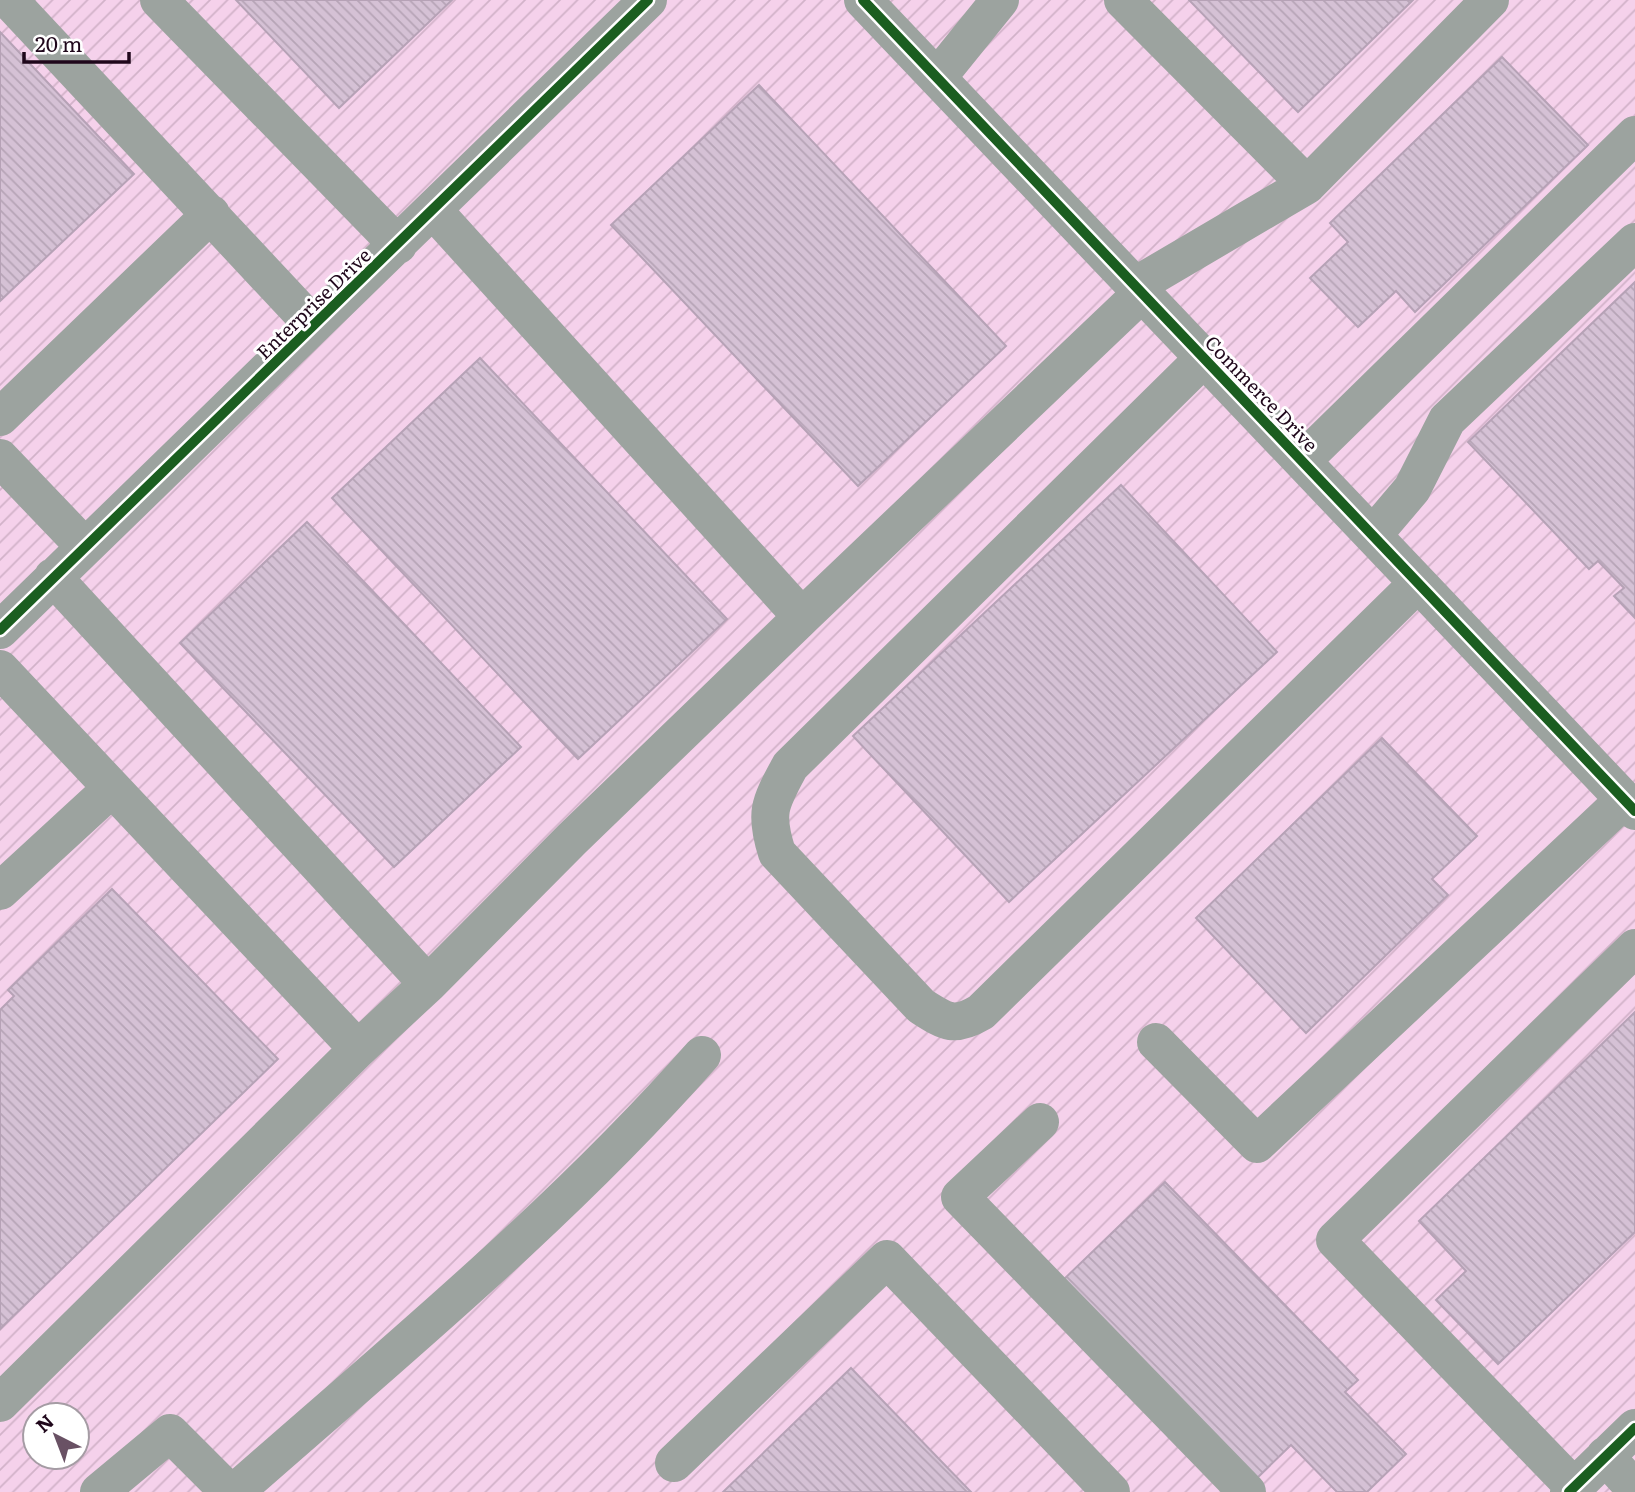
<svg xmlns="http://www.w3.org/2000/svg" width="1635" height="1492" font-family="Literata,serif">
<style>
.industrial{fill:url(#industrial-furrows);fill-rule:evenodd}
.building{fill:url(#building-back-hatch);stroke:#b6a2b6;stroke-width:2}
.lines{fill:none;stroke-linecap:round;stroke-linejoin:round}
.minor{stroke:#9ca39f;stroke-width:38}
.cycleway-casing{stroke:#fff;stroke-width:15}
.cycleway{stroke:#1b5e20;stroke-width:10}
.labels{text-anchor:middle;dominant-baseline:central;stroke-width:6;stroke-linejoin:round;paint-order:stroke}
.street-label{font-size:19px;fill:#1f071b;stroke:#fff}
</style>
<defs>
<pattern id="industrial-furrows" width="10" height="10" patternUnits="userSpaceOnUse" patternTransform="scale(1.75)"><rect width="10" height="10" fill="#f5d1eb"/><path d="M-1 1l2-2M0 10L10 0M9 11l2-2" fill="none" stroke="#d2b2c9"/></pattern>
<pattern id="building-back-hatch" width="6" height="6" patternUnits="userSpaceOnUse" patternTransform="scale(1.75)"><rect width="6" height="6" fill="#d5c1d5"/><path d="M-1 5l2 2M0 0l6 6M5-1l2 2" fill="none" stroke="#b6a4b6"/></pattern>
</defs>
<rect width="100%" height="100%" fill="#f3dbec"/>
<path class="industrial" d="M0 0H1635V1492H0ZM35 1415H77V1457H35Z"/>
<path class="building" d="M236 0H452L339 108Z
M1189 0H1413L1298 112Z
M0 32 134 174 0 301Z
M1502 57 1588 145 1415 312 1396 291 1358 327 1310 278 1348 242 1330 223Z
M759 85 1006 346 858 486 611 225Z
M1635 282V618L1614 596 1624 588 1598 561 1589 569 1468 442Z
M480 358 727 619 578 759 332 498Z
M1121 485 1277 652 1009 902 853 736Z
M307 522 521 747 394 867 180 643Z
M1382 738 1477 836 1432 879 1448 895 1306 1033 1196 918Z
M112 889 278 1059 0 1329V1010L14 996 8 990Z
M1635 1012V1232L1498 1364 1436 1300 1466 1271 1419 1221Z
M1165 1182 1358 1380 1345 1392 1406 1454 1367 1492H1337L1291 1445 1254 1481 1061 1282Z
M851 1368 971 1492H723Z"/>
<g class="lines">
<path class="minor" d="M9 0 313 325
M159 0 398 245
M863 0 1635 811
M1123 0 1307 185
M937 78 1000 0
M433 210 802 617 1142 293
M1135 286 1307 185 1490 0
M1204 358 790 766C770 803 764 812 777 853L921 1006C946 1022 954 1028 981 1012L1418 583
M0 417 211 214
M0 458 85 547
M1302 461 1635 135
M1373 535 1412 489 1447 420 1635 242
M53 577 428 984 572 839 802 617
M0 630 648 0
M0 669 358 1049 0 1403
M0 891 111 789
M1156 1042 1257 1144 1624 800
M358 1049 428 984
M1040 1122 960 1197 1247 1492
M1605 1456 1635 1489
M674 1463 887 1259 1111 1492
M1574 1487 1335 1240 1635 948
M99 1492 170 1433 229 1492
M235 1492C394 1352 561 1215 702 1055
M1569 1492 1635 1428"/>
<defs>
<path id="cycleway" d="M863 0 1635 811
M0 630 648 0
M1569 1492 1635 1428"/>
</defs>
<use href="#cycleway" class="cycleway-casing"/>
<use href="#cycleway" class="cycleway"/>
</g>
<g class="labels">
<g class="street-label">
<text transform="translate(313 303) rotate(-44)">Enterprise Drive</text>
<text transform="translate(1262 393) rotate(46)">Commerce Drive</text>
</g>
</g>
<g transform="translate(56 1436) rotate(318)"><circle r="33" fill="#ffffff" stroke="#a59ca4" stroke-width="2"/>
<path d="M0-5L12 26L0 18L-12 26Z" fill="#695164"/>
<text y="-10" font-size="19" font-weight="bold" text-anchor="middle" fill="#1f071b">N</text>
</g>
<path d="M24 52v10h105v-10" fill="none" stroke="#1f071b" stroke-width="3.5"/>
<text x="35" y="52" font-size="21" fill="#1f071b" stroke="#ffffff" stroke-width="5" paint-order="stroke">20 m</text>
</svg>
